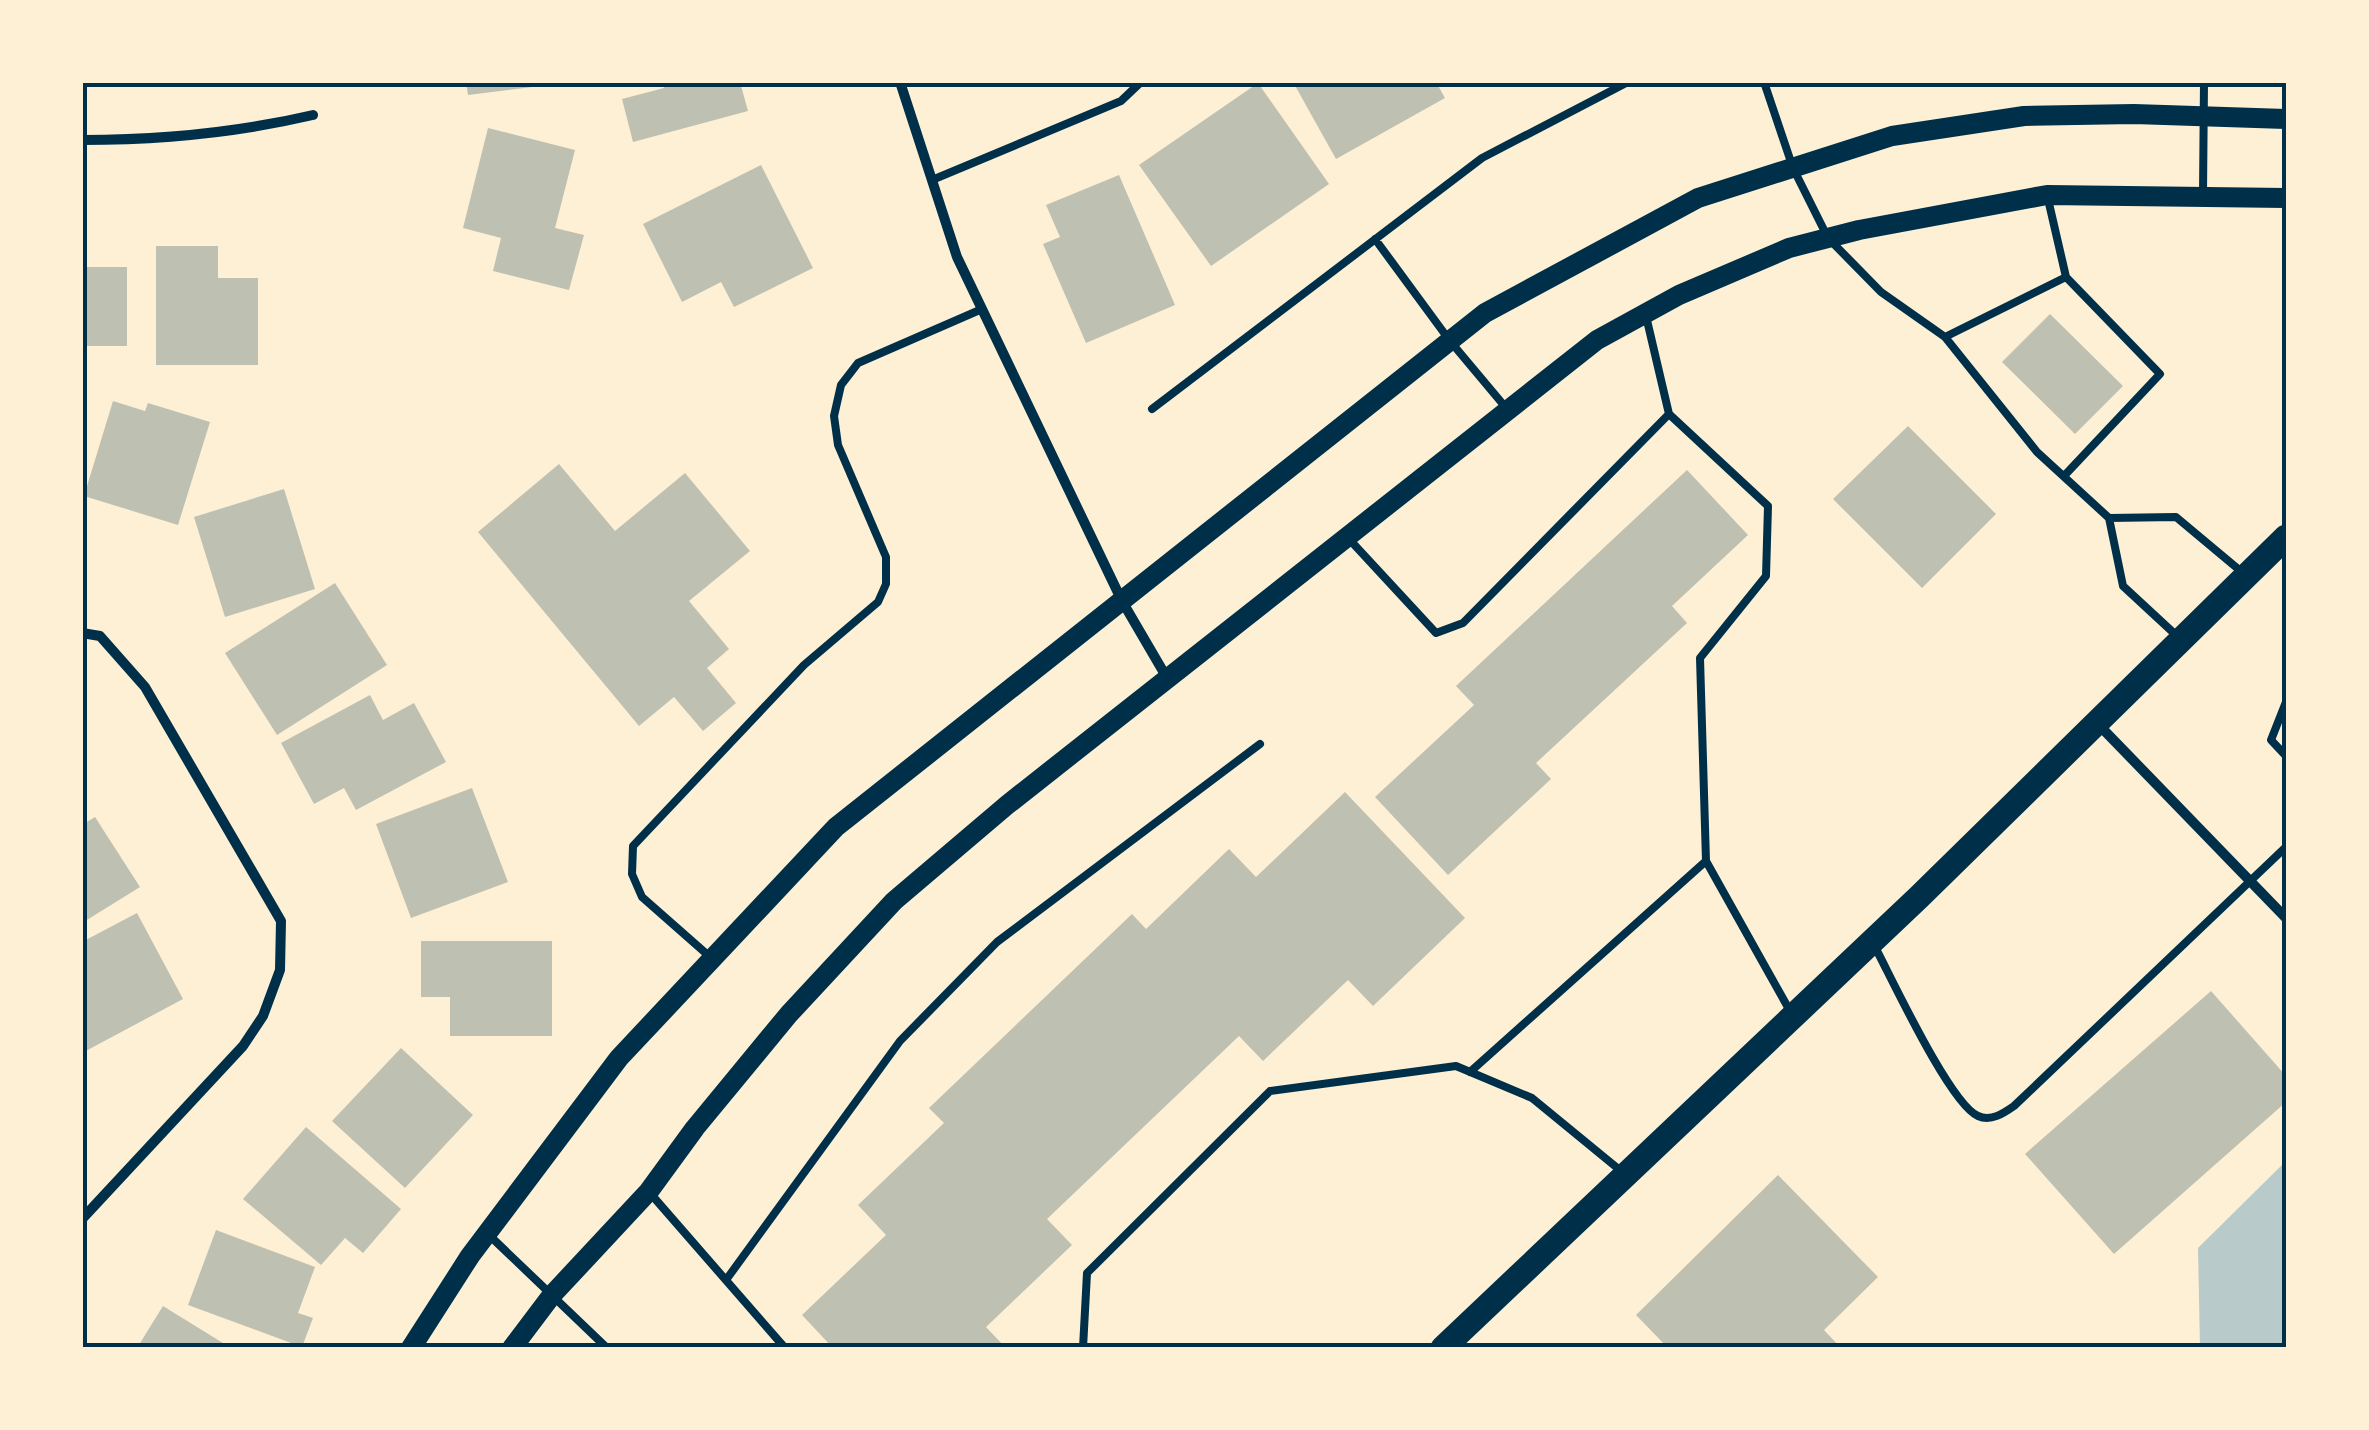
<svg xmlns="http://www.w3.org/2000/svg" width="2369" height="1430" font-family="'Open Sans',sans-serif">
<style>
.green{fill:#b9caca}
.building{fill:#bec0b2}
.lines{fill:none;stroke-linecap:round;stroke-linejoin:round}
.service{stroke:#003049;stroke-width:8}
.minor{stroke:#003049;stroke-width:10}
.secondary{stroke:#003049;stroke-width:20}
.primary{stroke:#003049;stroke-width:25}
.neatline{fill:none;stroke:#003049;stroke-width:4}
</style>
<rect width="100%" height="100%" fill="#fdf0d5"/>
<path class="green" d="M2286 1161V1347H2200L2198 1248Z"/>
<path class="building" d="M466 82H549V85L468 95Z
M662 82H740L748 111 633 142 622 99 664 88Z
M1293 82H1436L1445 98 1336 159Z
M1258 83 1329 184 1211 266 1139 165Z
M488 128 575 150 555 228 584 235 569 290 493 271 501 238 463 228Z
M761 165 813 268 734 307 721 282 682 302 643 224Z
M1119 175 1175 305 1086 343 1043 244 1060 237 1046 205Z
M156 246H218V278H258V365H156Z
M82 267H127V346H82Z
M2050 314 2123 386 2075 434 2002 362Z
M113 401 145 411 148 403 210 422 178 525 84 496Z
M1908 426 1996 514 1922 588 1833 499Z
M559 464 615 531 685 473 750 551 689 601 729 649 707 668 736 703 703 731 674 697 639 726 478 532Z
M1687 470 1748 535 1672 606 1687 623 1536 763 1551 779 1448 875 1375 797 1474 705 1456 686Z
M284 489 315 589 225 617 194 517Z
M335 583 387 665 277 735 225 653Z
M370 695 383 720 414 703 446 762 356 810 344 788 314 804 281 743Z
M472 788 508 882 411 918 376 824Z
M1345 792 1465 918 1373 1006 1348 980 1263 1061 1239 1036 1047 1219 1072 1245 986 1327 1006 1348H833L802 1315 886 1235 858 1205 944 1123 929 1108 1132 914 1146 929 1229 849 1256 877Z
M95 817 140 887 82 923V825Z
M137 913 183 999 82 1053V942Z
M421 941H552V1036H450V997H421Z
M2211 991 2286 1076V1102L2114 1254 2025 1154Z
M401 1048 473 1115 405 1188 332 1121Z
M306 1127 401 1209 363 1253 345 1238 321 1265 243 1199Z
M1778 1175 1878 1277 1824 1330 1841 1348H1668L1636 1315Z
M216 1230 315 1267 298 1313 313 1318 302 1347 188 1305Z
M163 1306 231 1348H137Z"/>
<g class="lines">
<path class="service" d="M1764 82 1793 168 1828 238 1881 292 1945 337 2037 452 2109 518 2123 586 2177 636
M932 180 1121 101 1141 82
M2203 193 2204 82
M1375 239 1450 341 1507 409
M1646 316 1669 414 1768 506 1766 576 1700 658 1706 861 1790 1011
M1945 337 2066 277 2048 199
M1152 409 1482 158 1628 82
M2064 476 2160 374 2066 277
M2109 518 2176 517 2243 573
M1349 539 1436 633 1463 623 1669 414
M2286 702 2271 740 2286 756
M1875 947C1892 979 1950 1104 1978 1116 1991 1122 2004 1113 2014 1106L2286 847
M709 956 642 897 632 874 633 846 804 665 878 602 886 584V557L838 445 834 416 841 385 858 363 982 309
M1470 1072 1706 861
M650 1193 785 1348
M490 1236 607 1348
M726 1280 900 1041 997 942 1260 744
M1083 1348 1087 1273 1270 1091 1456 1066 1532 1098 1621 1171"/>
<path class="minor" d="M900 82 957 257 1122 601 1167 678
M82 140C162 140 236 133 313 115
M82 633 100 636 145 687 281 921 280 970 263 1016 243 1046 82 1219
M2097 723 2286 918"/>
<path class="secondary" d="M411 1348 470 1256 619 1058 836 827 1485 313 1698 198 1892 136 2024 116 2134 114 2286 119
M512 1348 552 1295 649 1191 695 1128 789 1014 894 901 1007 805 1597 340 1679 295 1789 248 1859 230 2047 195 2286 198"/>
<path class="primary" d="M1443 1348 1919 897 2286 537"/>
</g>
<rect width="2369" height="1430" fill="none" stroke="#fdf0d5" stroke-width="170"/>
<rect x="85" y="85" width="2199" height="1260" class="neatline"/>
</svg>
